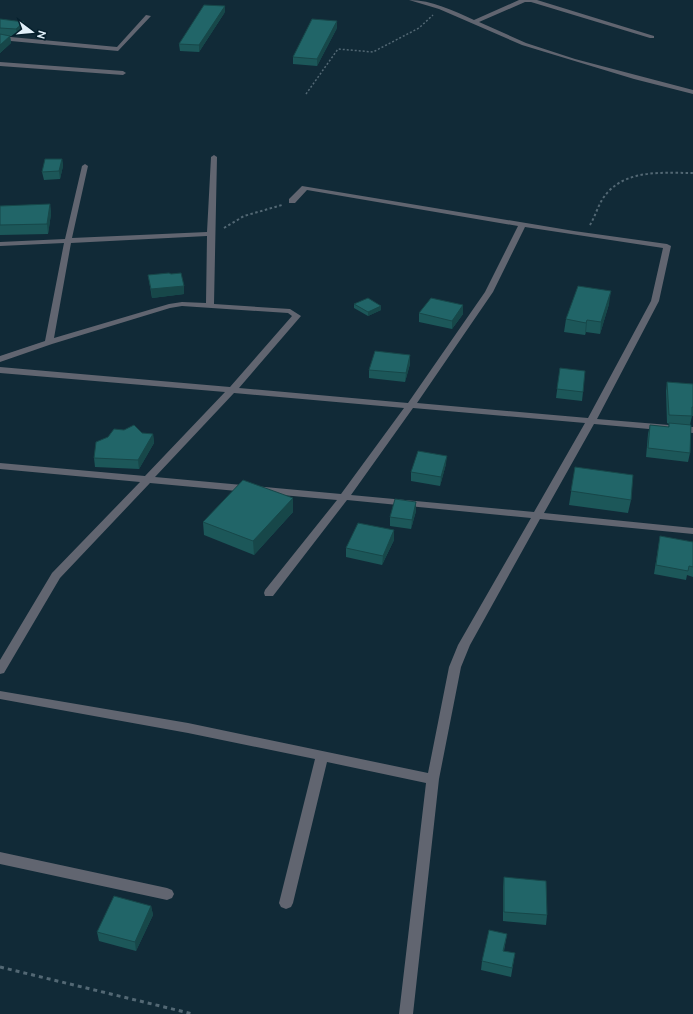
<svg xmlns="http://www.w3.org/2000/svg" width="693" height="1014" font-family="Ubuntu,sans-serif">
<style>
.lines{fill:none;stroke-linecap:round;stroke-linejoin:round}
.path-far2{stroke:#536874;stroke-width:1.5;stroke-dasharray:2 2;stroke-linecap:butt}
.path-far1{stroke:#536874;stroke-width:2;stroke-dasharray:2.5 2.5;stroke-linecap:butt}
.path{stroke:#536874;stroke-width:3;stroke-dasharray:4 4;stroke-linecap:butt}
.minor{fill:#616570;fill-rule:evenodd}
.wall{fill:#1c5759}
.shaded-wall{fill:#174749}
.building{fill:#216568;stroke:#174749}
</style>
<rect width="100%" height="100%" fill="#112a37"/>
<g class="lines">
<path class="path-far2" d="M306 94 338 49 373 52 419 28 433 15"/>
<path class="path-far1" d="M590 225C596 215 599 201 608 192 629 169 665 173 693 173
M224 228 244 216 282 205"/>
<path class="path" d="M0 967 193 1014"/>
<path class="minor" d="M409 0C432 0 454 11 474 20L519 0H537L654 36V38H650L531 2H525L479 22 526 43 575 59 693 90V94L634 79 522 45 439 9Z
M146 15 151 16 118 51 0 40V36L117 47Z
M0 62 123 71 126 73 123 75 0 66Z
M214 155 217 157 214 304 290 309 301 316 239 388 408 403 485 292 518 226 307 190 295 203H289V199L302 186 574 231 667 244 671 246 659 301 597 419 693 427V433L594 424 544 513 693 528V534L540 519 470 645 461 667 439 779 413 1014H399L426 783 327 762 293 903 291 907 286 909 281 907 279 903 315 759 188 733 0 699V691L188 723 428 773 449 667 458 645 531 518 347 500 273 596H265L264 593 265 590 337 500 150 483 60 578 4 673 0 674V660L52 573 140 482 0 469V463L145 476 225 392 0 373V367L230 387 292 316 288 313 182 306 170 308 52 344 0 362V356L45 341 64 243 0 246V242L65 239 82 166 85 164 88 166 72 238 207 232 211 157ZM525 227 663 248 651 301 588 418 417 403 493 292ZM207 236 206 303 182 302 169 304 54 338 71 243ZM234 393 404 408 341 494 155 477ZM413 408 585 423 534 512 351 495Z
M0 852 167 888 172 890 174 894 172 898 167 900 0 864Z"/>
</g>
<path class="wall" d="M225 12 199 52 180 51 179 44Z
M0 19 24 22 25 28 18 36H8H10L11 43 0 53Z
M337 28 317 66 293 64V57Z
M62 159 63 166 60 179 44 180 42 172Z
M50 204 51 214 48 234 0 235V206Z
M171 274 184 286V294L152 298 148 275Z
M354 304 381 310 368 316 354 308Z
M609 304 600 334 586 332 585 335 564 332 566 319Z
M463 305V314L452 329 419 322V313Z
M410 355V364L405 382 369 378V370Z
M560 368 583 392 582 401 556 398Z
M667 382 693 384V416H692L690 425V453L688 462 646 457 648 434 650 425 668 427 669 424 667 423 666 391Z
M142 433 153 434 154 443 139 469 95 467 94 458Z
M446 464 440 486 411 481V472Z
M575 467 631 500 628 513 569 505Z
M293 498V512L254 555 204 535 203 522Z
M416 502V511L411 529 390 526V517Z
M660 536 693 542V577L687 575 686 580 654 574Z
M394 540 382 565 346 557V548Z
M504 877 547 915 546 925 503 921V887Z
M151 906 153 915 136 951 99 941 97 932Z
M507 934 504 951 515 953 511 977 481 970 482 961Z"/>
<path class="shaded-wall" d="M225 6V12L199 52V45Z
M337 21V28L317 66V59Z
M24 22 25 28 18 36 16 29Z
M10 36 11 43 0 53V45Z
M62 159 63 166 60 179 59 171Z
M50 204 51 214 48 234 47 224Z
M184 286V294L152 298 151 289Z
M611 291 609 304 600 334 601 322Z
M463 305V314L452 329V321Z
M381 306V310L368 316V312Z
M587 320 586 332 585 335 586 323Z
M410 355V364L405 382 406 373Z
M153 434 154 443 139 469 138 460Z
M447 456 446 464 440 486 441 477Z
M293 498V512L254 555 253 541Z
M416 502V511L411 529 412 520Z
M394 530V540L382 565 383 556Z
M151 906 153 915 136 951 135 942Z"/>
<path class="building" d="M204 5 225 6 199 45 179 44Z
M0 19 24 22 16 29 0 28Z
M312 19 337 21 317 59 293 57Z
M0 34 10 36 0 45Z
M45 159H62L59 171 42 172Z
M50 204 47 224 0 225V206Z
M169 273 171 274 181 273 184 286 151 289 148 275Z
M578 286 611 291 601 322 587 320 586 323 566 319Z
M368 298 381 306 368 312 354 304Z
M431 298 463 305 452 321 419 313Z
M375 351 410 355 406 373 369 370Z
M560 368 585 371 583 392 557 389Z
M667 382 693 384V407H692V416L669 415Z
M669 423 691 425 690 453 648 448 650 425 669 427Z
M134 425 142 433 153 434 138 460 94 458 96 442 108 437 114 429 124 430Z
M418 451 447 456 441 477 411 472Z
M575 467 633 475 631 500 571 491Z
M243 480 293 498 253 541 203 522Z
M395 499 416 502 412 520 390 517Z
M358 523 394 530 383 556 346 548Z
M660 536 693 542V567L689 566 688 571 656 565Z
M504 877 546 881 547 915 504 912Z
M114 896 151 906 135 942 97 932Z
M489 930 507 934 503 951 515 953 512 968 482 961Z"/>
<g transform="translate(32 32) rotate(106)" stroke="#06202d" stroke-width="3" paint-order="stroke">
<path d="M0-3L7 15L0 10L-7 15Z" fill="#e1f0f9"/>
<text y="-6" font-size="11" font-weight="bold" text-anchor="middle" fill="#e1f0f9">N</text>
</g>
</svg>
